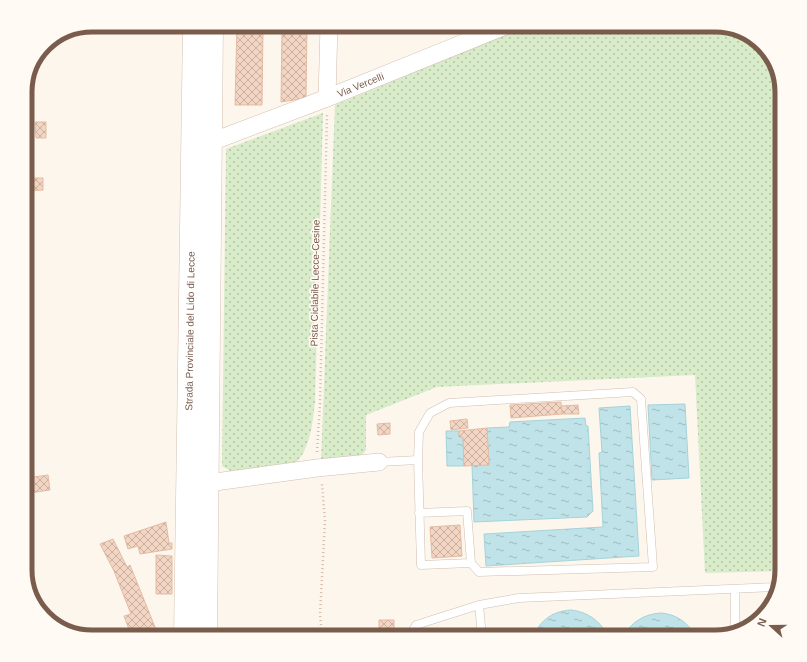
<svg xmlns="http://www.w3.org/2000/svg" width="807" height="662" font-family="Helvetica,sans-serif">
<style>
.grass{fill:url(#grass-dots)}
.water{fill:url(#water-ripples);stroke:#a5d3da}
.building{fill:url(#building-cross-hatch);stroke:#e6bba3}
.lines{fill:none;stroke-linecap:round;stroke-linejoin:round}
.lane-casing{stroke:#d1beb0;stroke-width:9}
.street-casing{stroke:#d1beb0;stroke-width:18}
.secondary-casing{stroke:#d6c0b0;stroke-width:23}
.path{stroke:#d9b8a5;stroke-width:2.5;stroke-dasharray:1 3;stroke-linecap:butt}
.lane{stroke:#fff;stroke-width:8}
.street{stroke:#fff;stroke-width:17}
.secondary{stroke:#fff;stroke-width:22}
.labels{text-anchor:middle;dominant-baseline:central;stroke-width:3.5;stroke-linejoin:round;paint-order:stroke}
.street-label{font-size:10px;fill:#7a5c4d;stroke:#fffaf3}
.rim{fill:none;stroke:#7a5c4d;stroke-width:5}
</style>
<defs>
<pattern id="grass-dots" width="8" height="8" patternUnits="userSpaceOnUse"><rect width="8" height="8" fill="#d8ecc9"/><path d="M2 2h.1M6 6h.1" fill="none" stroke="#b4c2a5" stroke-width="1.8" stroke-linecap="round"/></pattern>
<pattern id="water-ripples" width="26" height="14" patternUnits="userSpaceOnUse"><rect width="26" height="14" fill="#bfe3e8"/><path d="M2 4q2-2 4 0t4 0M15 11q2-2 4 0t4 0" fill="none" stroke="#a0bbbe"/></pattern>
<pattern id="building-cross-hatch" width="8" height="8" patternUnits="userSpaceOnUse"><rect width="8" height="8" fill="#f3d5c3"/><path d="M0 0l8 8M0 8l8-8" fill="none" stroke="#cab0a1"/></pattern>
</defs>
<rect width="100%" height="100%" fill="#fdf6ec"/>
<path class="grass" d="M530 25H715L759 41 775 62 782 92V571L705 573 695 375 437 387 366 415V450L359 459 321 461 335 105Z
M323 113 315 401C313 421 310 454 292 466L232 472 222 466 226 149Z"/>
<path class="water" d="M685 404 689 478 652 480 648 405Z
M630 406 639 556 486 566 484 534 603 527 599 453 602 452 599 408Z
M585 418 586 426H588L593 511 587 517 474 522 472 465H489L487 428 509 427 510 422Z
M446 431H459V437H463L464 466H447Z
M571 610C588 612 601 621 608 637H533C540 620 553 611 571 610Z
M661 613C676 614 689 623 696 637H623C631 622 644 614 661 613Z"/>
<path class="building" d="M237 25H307L306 98 281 102 282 28 263 27 262 105H235Z
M35 122H46V138H36Z
M25 178H43V190L25 191Z
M561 402 562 414 511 418 510 405Z
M578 405 579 414H562L561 406Z
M467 419 468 428 451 430 450 421Z
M390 423V434L378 435 377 424Z
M487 428 489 465 464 466 463 437H459V431Z
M33 464 34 477 48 475 50 490 29 493 25 465Z
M166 522 169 543H172V549L140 554 138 546 128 549 124 536Z
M460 525 462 556 432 558 430 527Z
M113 539 127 567 130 565 159 637H141L137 629 130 632 124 616 131 614 114 571 100 544Z
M156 555 172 556V594H156Z
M379 620H394V637H379Z"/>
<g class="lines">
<defs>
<path id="lane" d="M379 462 418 460 421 565 471 563 479 572 653 567 641 399 633 392 449 403 430 413 419 432 418 460
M419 513 467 511 471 563
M479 605 482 637
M735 632V589
M409 637 416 625 479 605 519 598 776 587"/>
<g id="street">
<path d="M327 98 329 25"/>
<path id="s1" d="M211 142 327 98 508 25"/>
<path d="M208 483 317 468 379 462"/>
</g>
<g id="secondary">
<path id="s2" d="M185 637 194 25"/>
<path d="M206 637 212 25"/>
</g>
</defs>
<use href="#lane" class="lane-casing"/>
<use href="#street" class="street-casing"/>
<use href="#secondary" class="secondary-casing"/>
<path class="path" d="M317 452 320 404 327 115
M321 625 320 615 325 521 322 484"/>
<use href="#lane" class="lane"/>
<use href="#street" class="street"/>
<use href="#secondary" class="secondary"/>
</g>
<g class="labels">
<g class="street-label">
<text stroke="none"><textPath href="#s1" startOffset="160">Via Vercelli</textPath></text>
<text transform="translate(315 283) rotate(-89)">Pista Ciclabile Lecce-Cesine</text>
<text stroke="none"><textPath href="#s2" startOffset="306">Strada Provinciale del Lido di Lecce</textPath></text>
</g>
</g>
<path d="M0 0H807V662H0ZM92 32H715A60 60 0 0 1 775 92V570A60 60 0 0 1 715 630H92A60 60 0 0 1 32 570V92A60 60 0 0 1 92 32Z" fill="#fffaf3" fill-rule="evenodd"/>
<path class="rim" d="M92 32H715A60 60 0 0 1 775 92V570A60 60 0 0 1 715 630H92A60 60 0 0 1 32 570V92A60 60 0 0 1 92 32Z"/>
<g transform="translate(771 626) rotate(291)" stroke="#fffaf3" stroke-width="3" paint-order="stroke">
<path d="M0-3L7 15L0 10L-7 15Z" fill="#7a5c4d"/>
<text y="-6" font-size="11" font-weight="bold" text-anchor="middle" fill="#7a5c4d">N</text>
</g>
</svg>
